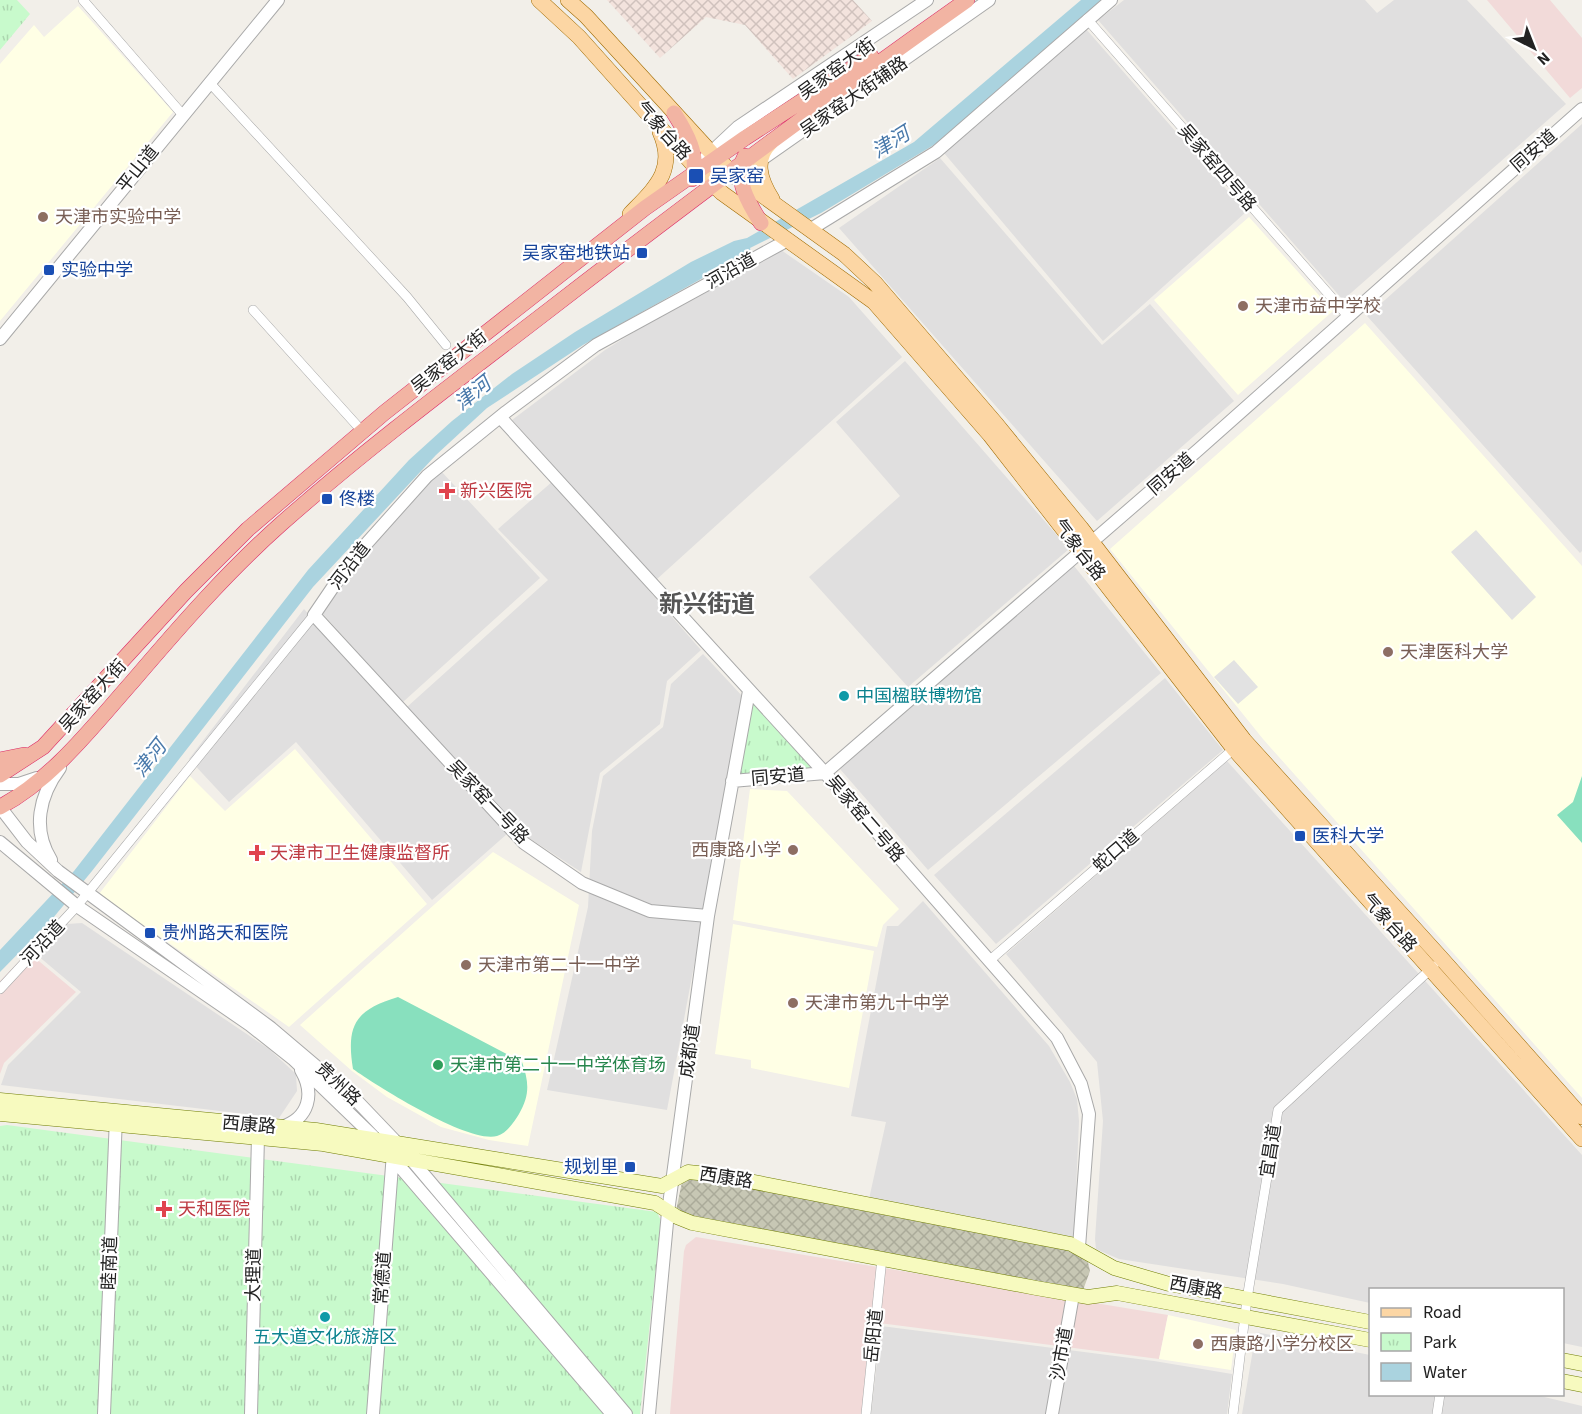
<svg xmlns="http://www.w3.org/2000/svg" width="1582" height="1414" font-family="'Source Sans 3','Noto Sans SC',sans-serif">
<style>
.residential{fill:#e0dfdf}
.commercial{fill:#f2dad9}
.education{fill:#ffffe5}
.military{fill:url(#military-cross-hatch)}
.construction{fill:url(#construction-cross-hatch)}
.park{fill:url(#park-tufts)}
.pitch{fill:#88e0be}
.parking{fill:#e2e2e2}
.water{fill:#aad3df}
.lines{fill:none;stroke-linecap:round;stroke-linejoin:round}
.minor-casing{stroke:#a9a9a9;stroke-width:10}
.tertiary-casing{stroke:#a9a9a9;stroke-width:14}
.secondary-casing{stroke:#707d05;stroke-width:15}
.primary-casing{stroke:#a06b00;stroke-width:16}
.trunk-casing{stroke:#dc2a67;stroke-width:16}
.minor{stroke:#fff;stroke-width:9}
.tertiary{stroke:#fff;stroke-width:12}
.secondary{stroke:#f7fabf;stroke-width:14}
.primary{stroke:#fcd6a4;stroke-width:15}
.trunk{stroke:#f2b4a3;stroke-width:15}
.transit-dot{fill:#1a4fb4;stroke:#fff;stroke-width:2}
.education-dot{fill:#8d6e63;stroke:#fff;stroke-width:2}
.health-dot{fill:#e0444e;stroke:#fff;stroke-width:2}
.culture-dot{fill:#0f9aa8;stroke:#fff;stroke-width:2}
.leisure-dot{fill:#2e9e5b;stroke:#fff;stroke-width:2}
.labels{text-anchor:middle;dominant-baseline:central;stroke-width:4.5;stroke-linejoin:round;paint-order:stroke}
.street-label{font-size:18px;fill:#222;stroke:#fff}
.transit-label{font-size:18px;fill:#164399;stroke:#fff;text-anchor:start}
.education-label{font-size:18px;fill:#785e54;stroke:#fff;text-anchor:start}
.health-label{font-size:18px;fill:#be3a42;stroke:#fff;text-anchor:start}
.culture-label{font-size:18px;fill:#0d838f;stroke:#fff;text-anchor:start}
.leisure-label{font-size:18px;fill:#27864d;stroke:#fff;text-anchor:start}
.water-label{font-size:20px;font-style:italic;fill:#4a7aab;stroke:#fff}
.district-label{font-size:24px;font-weight:bold;fill:#555;stroke:#fff}
</style>
<defs>
<pattern id="military-cross-hatch" width="8" height="8" patternUnits="userSpaceOnUse" patternTransform="scale(1.5)"><rect width="8" height="8" fill="#f3e3dd"/><path d="M0 0l8 8M0 8l8-8" fill="none" stroke="#d0c2bd"/></pattern>
<pattern id="construction-cross-hatch" width="8" height="8" patternUnits="userSpaceOnUse" patternTransform="scale(1.5)"><rect width="8" height="8" fill="#c7c7b4"/><path d="M0 0l8 8M0 8l8-8" fill="none" stroke="#abab9a"/></pattern>
<pattern id="park-tufts" width="24" height="20" patternUnits="userSpaceOnUse" patternTransform="scale(1.5)"><rect width="24" height="20" fill="#c8facc"/><path d="M3 7l-1-3M5 7V3M7 7l1-3M15 17l-1-3M17 17v-4M19 17l1-3" fill="none" stroke="#acd6af"/></pattern>
</defs>
<rect width="100%" height="100%" fill="#f2efe9"/>
<path class="residential" d="M1124 0H1365L1377 13 1394 0H1467L1566 104 1343 300 1098 20Z
M1086 29 1246 212 1103 341 944 153Z
M1582 124V551L1580 553 1367 316Z
M940 158 1102 345 1150 304 1234 401 1097 521 839 228Z
M781 250 849 297 902 357 656 580 512 420 605 350 718 280Z
M905 361 1069 549 908 687 809 577 900 496 836 422Z
M441 471 540 578 403 702 322 613 355 566 429 480Z
M553 481 701 650 667 681 660 724 600 773 581 872 526 836 407 707 548 580 498 529Z
M1074 566 1161 673 928 870 840 769Z
M304 609 507 834 432 900 296 742 229 802 189 759Z
M703 654 744 698 667 1110 547 1090 588 907 592 831 603 776 663 727 671 684Z
M1165 678 1223 750 996 944 934 875Z
M1227 761 1582 1155V1347L1563 1343 1562 1290H1370V1303L1283 1284 1119 1259 1096 1249 1095 1239 1103 1121 1097 1062 1006 954Z
M923 901 1049 1046 1070 1082 1077 1099 1079 1121 1074 1237 869 1199 886 1122 851 1116 887 926H898Z
M82 923 269 1049 296 1074 297 1091 279 1118 1 1085 8 1065 81 992 37 955 67 924Z
M881 1326 1154 1361 1232 1374 1227 1414H871Z
M1256 1332 1370 1355V1394L1536 1395 1582 1406V1414H1242Z"/>
<path class="commercial" d="M1487 0H1550L1582 38V88L1570 98Z
M28 952 76 992 4 1063 0 1074V981Z
M696 1237 1168 1315 1159 1359 879 1323 865 1414H670L684 1251 686 1245Z"/>
<path class="education" d="M78 6 173 112 0 321V64L34 25 44 37Z
M1249 217 1333 311 1238 395 1154 300Z
M1365 323 1582 566V1098L1263 739 1110 549Z
M295 749 427 904 289 1027 99 894 190 776 225 811Z
M750 789 787 791 899 909 883 925 877 947 733 920Z
M493 852 579 905 528 1146 489 1140 441 1127 387 1097 352 1071 300 1025Z
M733 924 874 951 849 1088 751 1068V1060L715 1054Z
M1168 1315 1236 1330 1231 1370 1159 1359Z"/>
<path class="military" d="M607 0H853L872 21 793 79 745 25 706 17 660 58Z"/>
<path class="construction" d="M686 1175 1073 1249 1087 1258 1090 1271 1082 1293 826 1241 704 1222 676 1211 683 1177Z"/>
<path class="park" d="M0 0H17L30 14 0 50Z
M754 691 829 773 736 782Z
M7 1125 657 1212 661 1221 640 1414H0V1126Z"/>
<path class="pitch" d="M1582 776V843L1557 815 1573 802Z
M398 997 522 1062C529 1082 530 1095 519 1114 514 1122 507 1133 497 1136 469 1144 377 1086 353 1069 346 1025 355 1010 398 997Z"/>
<path class="parking" d="M1476 530 1536 597 1512 620 1451 552Z
M1234 660 1258 687 1238 704 1214 677Z"/>
<path class="water" d="M1081 0H1102L937 143 821 213 750 248 751 251 583 345 487 408 436 455 313 587 92 871 53 918 0 972V950L74 871 308 570 409 460 452 421 512 374 575 332 691 262 734 241 747 238 914 142Z"/>
<g class="lines">
<defs>
<path id="minor" d="M83 0 182 114
M1087 19 1347 315
M209 82 407 297 446 345
M253 310 362 431
M989 961 1236 747
M0 989 77 906 314 615
M866 1414 882 1258
M1233 1414 1247 1299 1278 1110 1434 966
M1437 1414 1440 1394"/>
<path id="tertiary" d="M706 157 738 127 927 0
M735 178 989 0
M811 229 936 152 1111 0
M0 339 278 0
M500 417 825 773 1057 1038 1081 1084 1089 1114 1079 1247
M732 781 825 773 1198 450 1582 109
M0 784H19L37 778
M0 807 27 842 58 871 271 1028 356 1100 399 1145 626 1414
M0 842 77 906 250 1025 293 1059 377 1140 612 1414
M51 860C32 829 39 796 60 768
M708 916 650 911 582 883 524 843 314 615 350 562 427 476 506 412 596 345 786 241
M282 1127C309 1118 315 1094 301 1070
M104 1414 116 1117
M251 1414 258 1137
M373 1414 393 1153
M649 1414 668 1212 708 916 749 691
M1052 1414 1073 1295"/>
<path id="secondary" d="M0 1100 316 1130 662 1186 688 1172 718 1175 1071 1244 1114 1268 1169 1284 1370 1322
M0 1114 323 1144 655 1203 677 1217 692 1223 1036 1288 1088 1297 1117 1293 1370 1340
M1562 1360 1582 1364
M1562 1381 1582 1385"/>
<path id="primary" d="M539 0 579 37 698 170 722 193 874 302 990 435 1234 749 1582 1139
M568 0 586 16 716 158 741 180 844 254 875 283 997 425 1081 528 1244 740 1442 959 1582 1117
M771 142C753 159 760 180 772 199
M630 214C655 188 677 170 660 132"/>
<path id="trunk" d="M674 113C686 132 700 156 692 179
M745 156C733 178 749 204 761 223
M0 760 24 755
M0 775 43 747 186 591 248 529 384 413 645 208 745 138 871 56
M0 807C54 778 93 726 133 681 180 626 227 572 281 524 367 448 458 380 549 310 686 204 825 100 967 0"/>
</defs>
<use href="#minor" class="minor-casing"/>
<use href="#tertiary" class="tertiary-casing"/>
<use href="#secondary" class="secondary-casing"/>
<use href="#primary" class="primary-casing"/>
<use href="#trunk" class="trunk-casing"/>
<use href="#minor" class="minor"/>
<use href="#tertiary" class="tertiary"/>
<use href="#secondary" class="secondary"/>
<use href="#primary" class="primary"/>
<use href="#trunk" class="trunk"/>
</g>
<g class="transit-dot">
<rect x="688" y="168" width="16" height="16" rx="3"/>
<rect x="636" y="247" width="12" height="12" rx="3"/>
<rect x="43" y="264" width="12" height="12" rx="3"/>
<rect x="321" y="493" width="12" height="12" rx="3"/>
<rect x="1294" y="830" width="12" height="12" rx="3"/>
<rect x="144" y="927" width="12" height="12" rx="3"/>
<rect x="624" y="1161" width="12" height="12" rx="3"/>
</g>
<g class="education-dot">
<circle cx="43" cy="217" r="6"/>
<circle cx="1243" cy="306" r="6"/>
<circle cx="1388" cy="652" r="6"/>
<circle cx="793" cy="850" r="6"/>
<circle cx="466" cy="965" r="6"/>
<circle cx="793" cy="1003" r="6"/>
<circle cx="1198" cy="1344" r="6"/>
</g>
<g class="health-dot">
<path d="M444 482h6v6h6v6h-6v6h-6v-6h-6v-6h6z"/>
<path d="M254 844h6v6h6v6h-6v6h-6v-6h-6v-6h6z"/>
<path d="M161 1200h6v6h6v6h-6v6h-6v-6h-6v-6h6z"/>
</g>
<g class="culture-dot">
<circle cx="844" cy="696" r="6"/>
<circle cx="325" cy="1317" r="6"/>
</g>
<circle class="leisure-dot" cx="438" cy="1065" r="6"/>
<g class="labels">
<g class="street-label">
<text transform="translate(837 69) rotate(-36)">吴家窑大街</text>
<text transform="translate(854 97) rotate(-35)">吴家窑大街辅路</text>
<text transform="translate(663 131) rotate(48)">气象台路</text>
<text transform="translate(1534 151) rotate(-41)">同安道</text>
<text transform="translate(1217 168) rotate(49)">吴家窑四号路</text>
<text transform="translate(138 169) rotate(-51)">平山道</text>
<text transform="translate(731 271) rotate(-29)">河沿道</text>
<text transform="translate(449 362) rotate(-38)">吴家窑大街</text>
<text transform="translate(1171 474) rotate(-41)">同安道</text>
<text transform="translate(1079 550) rotate(52)">气象台路</text>
<text transform="translate(350 566) rotate(-52)">河沿道</text>
<text transform="translate(93 696) rotate(-48)">吴家窑大街</text>
<text transform="translate(778 777) rotate(-5)">同安道</text>
<text transform="translate(488 802) rotate(46)">吴家窑一号路</text>
<text transform="translate(865 819) rotate(49)">吴家窑二号路</text>
<text transform="translate(1116 851) rotate(-41)">蛇口道</text>
<text transform="translate(1389 923) rotate(48)">气象台路</text>
<text transform="translate(43 943) rotate(-47)">河沿道</text>
<text transform="translate(690 1051) rotate(-82)">成都道</text>
<text transform="translate(338 1084) rotate(43)">贵州路</text>
<text transform="translate(249 1125) rotate(5)">西康路</text>
<text transform="translate(1271 1151) rotate(-81)">宜昌道</text>
<text transform="translate(726 1178) rotate(9)">西康路</text>
<text transform="translate(110 1263) rotate(-88)">睦南道</text>
<text transform="translate(254 1275) rotate(-89)">大理道</text>
<text transform="translate(383 1278) rotate(-86)">常德道</text>
<text transform="translate(1196 1288) rotate(11)">西康路</text>
<text transform="translate(874 1336) rotate(-84)">岳阳道</text>
<text transform="translate(1062 1354) rotate(-80)">沙市道</text>
</g>
<g class="transit-label">
<text x="710" y="176">吴家窑</text>
<text x="630" y="253" text-anchor="end">吴家窑地铁站</text>
<text x="61" y="270">实验中学</text>
<text x="339" y="499">佟楼</text>
<text x="1312" y="836">医科大学</text>
<text x="162" y="933">贵州路天和医院</text>
<text x="618" y="1167" text-anchor="end">规划里</text>
</g>
<g class="education-label">
<text x="55" y="217">天津市实验中学</text>
<text x="1255" y="306">天津市益中学校</text>
<text x="1400" y="652">天津医科大学</text>
<text x="781" y="850" text-anchor="end">西康路小学</text>
<text x="478" y="965">天津市第二十一中学</text>
<text x="805" y="1003">天津市第九十中学</text>
<text x="1210" y="1344">西康路小学分校区</text>
</g>
<g class="health-label">
<text x="460" y="491">新兴医院</text>
<text x="270" y="853">天津市卫生健康监督所</text>
<text x="178" y="1209">天和医院</text>
</g>
<g class="culture-label">
<text x="856" y="696">中国楹联博物馆</text>
<text x="325" y="1337" text-anchor="middle">五大道文化旅游区</text>
</g>
<g class="leisure-label">
<text x="450" y="1065">天津市第二十一中学体育场</text>
</g>
<g class="water-label">
<text transform="translate(891 143) rotate(-32)">津河</text>
<text transform="translate(473 394) rotate(-39)">津河</text>
<text transform="translate(150 759) rotate(-52)">津河</text>
</g>
<g class="district-label">
<text x="707" y="604">新兴街道</text>
</g>
</g>
<rect x="1369" y="1288" width="195" height="108" fill="#ffffff" stroke="#a7a7a7" stroke-width="1.5"/>
<rect x="1381" y="1308" width="30" height="9" fill="#fcd6a4" stroke="#a7a7a7" stroke-width="1.5"/>
<text x="1423" y="1318" font-size="18" fill="#222222">Road</text>
<rect x="1381" y="1333" width="30" height="18" fill="url(#park-tufts)" stroke="#a7a7a7" stroke-width="1.5"/>
<text x="1423" y="1348" font-size="18" fill="#222222">Park</text>
<rect x="1381" y="1363" width="30" height="18" fill="#aad3df" stroke="#a7a7a7" stroke-width="1.5"/>
<text x="1423" y="1378" font-size="18" fill="#222222">Water</text>
<g transform="translate(1534 48) rotate(138)" stroke="#ffffff" stroke-width="4.5" paint-order="stroke">
<path d="M0-4.5L10 22L0 15L-10 22Z" fill="#222222"/>
<text y="-9" font-size="16" font-weight="bold" text-anchor="middle" fill="#222222">N</text>
</g>
</svg>
